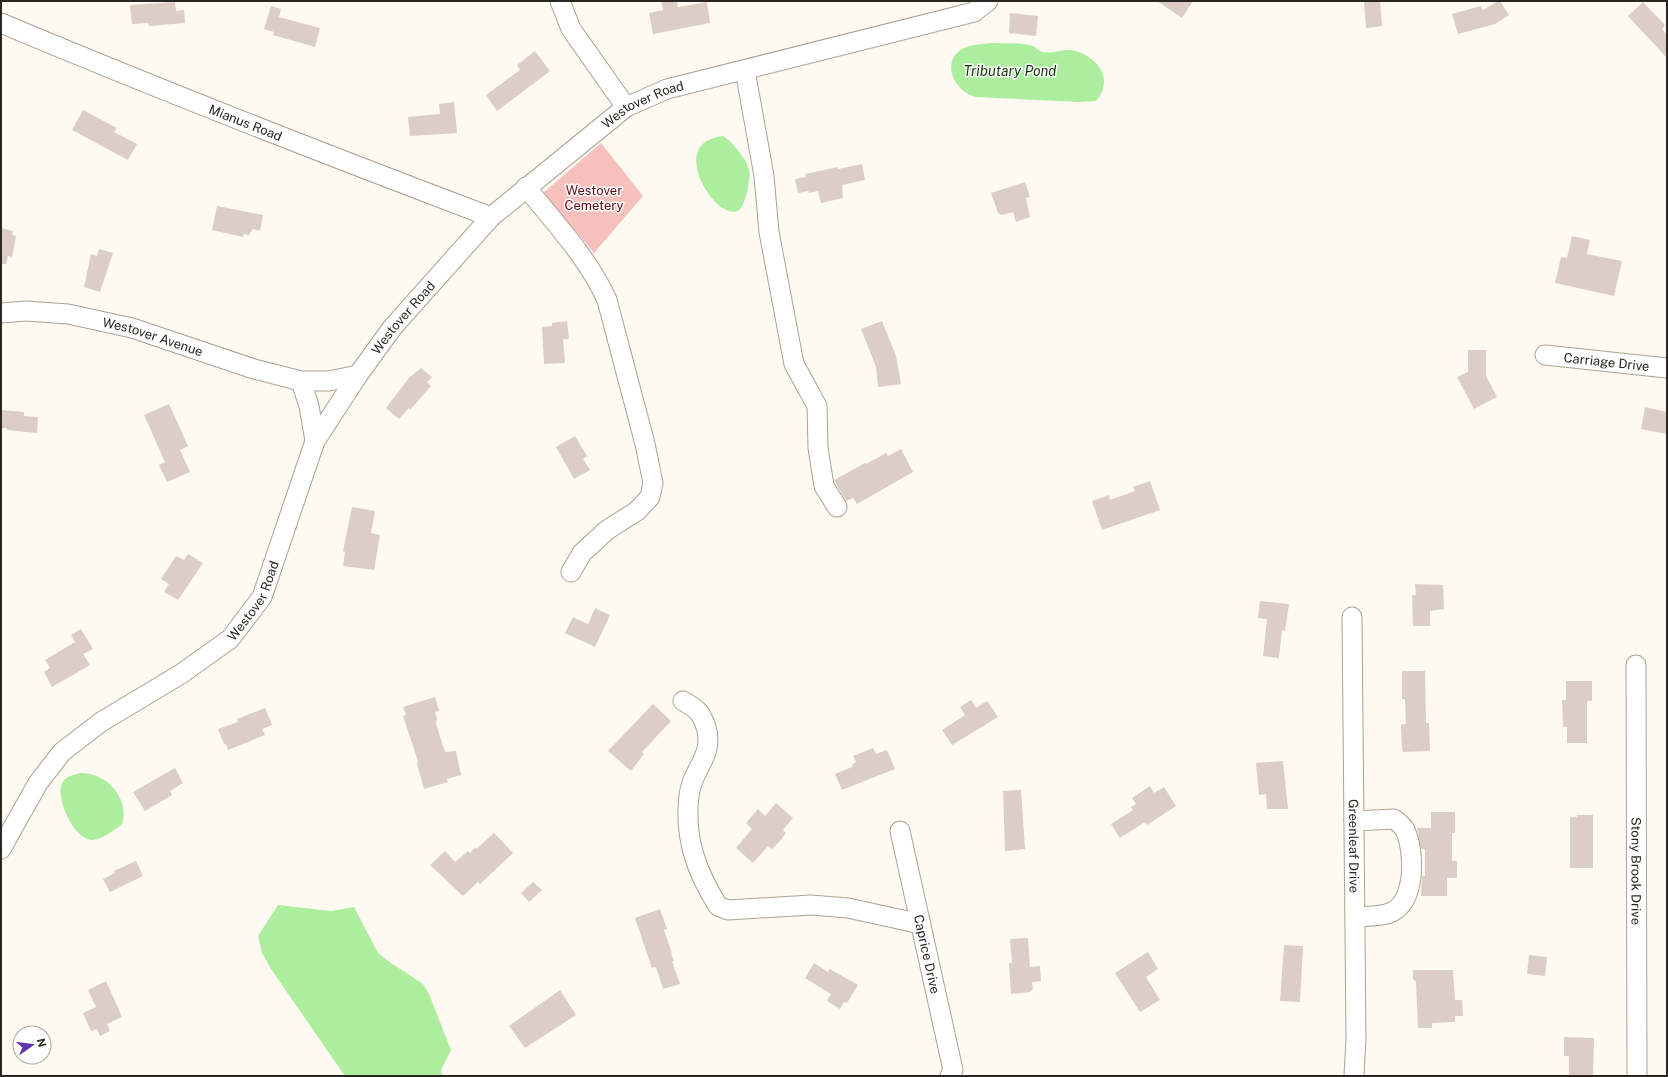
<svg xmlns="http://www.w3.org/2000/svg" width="1668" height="1077" font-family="'Public Sans',sans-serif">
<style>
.green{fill:#f6c0bd}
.water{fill:#adee9e}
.building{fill:#dccec6}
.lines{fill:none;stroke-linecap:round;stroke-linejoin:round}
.minor-casing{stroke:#a9a296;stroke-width:21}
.minor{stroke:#fff;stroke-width:19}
.labels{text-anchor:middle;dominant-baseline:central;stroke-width:3;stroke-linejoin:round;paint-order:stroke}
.street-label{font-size:13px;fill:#2a2722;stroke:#fff}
.park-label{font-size:13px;fill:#670a16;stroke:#fff}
.water-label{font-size:14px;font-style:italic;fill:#0f3802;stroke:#fff}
</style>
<rect width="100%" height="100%" fill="#fefaf2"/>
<path class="green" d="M601 143 643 196 594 253 543 193Z"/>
<path class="water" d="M992 43C1005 44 1021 42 1033 46 1036 47 1037 50 1040 51 1049 55 1059 50 1068 50 1082 50 1100 62 1103 75 1106 84 1102 94 1096 101L1079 102 976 97C957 93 941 66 959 51 968 44 982 44 992 43Z
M723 136C731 140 747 160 749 169 751 177 746 205 739 210 718 225 664 142 723 136Z
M80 773C107 772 130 799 122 824 114 830 102 840 92 840 74 840 55 798 62 783 66 776 73 775 80 773Z
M278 905 331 911 354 907 378 953 391 963 423 984 429 994 451 1050 441 1070 442 1076H345L271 969 262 953 258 936Z"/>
<path class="building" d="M661 1H677L678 7 707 2 710 23 653 34 649 13 663 10Z
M1157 1H1193L1182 18Z
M1364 1H1380L1382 26 1366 28Z
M1498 1H1500L1509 15 1495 24 1458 34 1452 14 1481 6 1483 10Z
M175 2 176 11 184 10 185 23 149 26 148 23 132 24 130 5Z
M1643 2 1665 25 1662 29 1667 35V58L1628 16Z
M271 6 281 9 279 17 320 28 315 47 273 35 274 32 264 29Z
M1010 13 1038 16 1036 36 1009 33Z
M535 51 550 71 497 111 486 95 520 70 517 65Z
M454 102 457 133 410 136 408 117 440 114 439 104Z
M83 110 117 128 114 132 137 144 128 160 72 130Z
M862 164 865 180 842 185 843 198 821 203 818 191 809 193 808 191 798 193 795 179 806 177 805 174 838 167V169Z
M1025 182 1030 197 1026 198 1030 217 1016 222 1013 212 1002 215 998 213 991 193Z
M217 206 263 215 260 231 253 229 249 235 244 234 243 237 212 230Z
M1 228 13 231 12 235 16 236 12 257 8 256 6 264H1Z
M1572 236 1590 240 1587 254 1622 261 1614 296 1555 283 1561 257 1567 258Z
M99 249 113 253 100 292 84 287 91 254 97 256Z
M567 321 569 339H563L565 363 544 364 542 327 552 326V323Z
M882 321 896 356 901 384 878 387 876 367 861 329Z
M1468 350H1486V376L1497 397 1474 409 1457 377 1468 372Z
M421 368 432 377 427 382 431 386 410 410 409 408 399 419 386 408 409 378Z
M169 404 188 446 180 450 190 472 167 482 159 465 165 462 144 415Z
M1645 407 1667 412V434L1641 429Z
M1 410 24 412V416L38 417 37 433 7 430V428H1Z
M575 436 587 456 583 459 590 470 574 479 556 447Z
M901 449 913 472 857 504 853 498 846 501 834 480 865 463 866 464 886 453 888 456Z
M1150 481 1160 510 1102 530 1092 501 1109 495 1110 500 1135 491 1133 487Z
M352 507 375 511 371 533 380 535 374 570 343 566 345 552 343 551Z
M188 554 203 563 178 600 164 592 169 584 161 579 176 556 184 560Z
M1415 584 1443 585 1444 609 1430 611V626H1413L1412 595H1416Z
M1260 601 1289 604 1285 631 1282 630 1279 658 1263 656 1267 619 1258 618Z
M595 608 610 615 595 647 565 633 573 617 588 624Z
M81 629 93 649 83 654 90 665 52 687 44 672 50 668 45 660 75 642 71 635Z
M1402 671H1425L1426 723H1429L1430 751 1403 752 1402 749 1401 726 1402 724H1406L1405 699H1402Z
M1566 681H1592V701H1587V743H1567V727H1563L1562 700H1566Z
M435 697 439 711 435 712 437 719 436 724 445 752 456 751 461 775 447 779 448 782 424 789 417 764 418 761 403 716 406 715 403 707Z
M971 700 976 708 987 701 998 717 952 745 942 730 965 715 960 707Z
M653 704 671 721 642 752 644 754 631 771 608 751Z
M265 708 272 725 262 729 265 735 228 750 226 744H224L218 729 238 722 237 719Z
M873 748 876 754 887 750 895 769 842 790 835 774 852 767V765L856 762 853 756Z
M1283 761 1288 809H1267L1266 794 1259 795 1256 763Z
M175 768 183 783 170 791 172 795 145 811 133 792Z
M1150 786 1154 793 1164 787 1176 806 1147 825 1145 822 1120 838 1111 824 1133 810 1131 807 1136 804 1132 798Z
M1021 790 1025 849 1005 851 1003 791Z
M776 803 793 818 783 830 786 833 780 841 772 849 768 846 753 863 736 848 752 829 746 823 758 809 765 816Z
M1431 812H1455V833H1452V861H1457V878H1447V896H1421L1422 876H1425V849H1421L1417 828H1431Z
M1577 815H1593V868H1570V817H1577Z
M494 833 513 853 480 884 478 882 463 896 430 865 445 851 455 862 468 851 470 853 475 848 476 849Z
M136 861 143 876 110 892 103 879 115 873 114 871Z
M533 882 542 890 529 902 521 893Z
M660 909 667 929 664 930 672 953H671L674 961H672L680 984 663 989 656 967 652 968 635 918Z
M1028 938 1030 967 1040 966 1041 981 1032 982 1033 989 1030 992 1011 994 1009 963H1012L1010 939Z
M1284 945 1303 946 1300 1002 1280 1001Z
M1148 952 1158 969 1146 977 1160 1000 1140 1012 1115 973Z
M1529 955 1547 957 1545 976 1527 974Z
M814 963 828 972 830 969 858 985 847 1003 844 1002 840 1009 827 1001 831 994 805 978Z
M1413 970H1453L1455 1000H1462L1463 1016H1455V1022L1432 1023V1028H1418L1416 982 1413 979Z
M106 981 122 1017 107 1024 110 1031 100 1036 97 1029 91 1031 83 1013 96 1007 88 990Z
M560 990 576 1015 525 1048 509 1026Z
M1564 1037 1594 1038 1593 1076H1569V1056H1564Z"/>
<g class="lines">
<defs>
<g id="minor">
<path d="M560 1 571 29 626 107"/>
<path id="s1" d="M1 23C163 91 327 155 491 217"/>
<path d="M745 70 764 176 769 232 794 364 817 406 818 448 824 486 837 507"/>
<path d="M526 187C555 223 588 258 607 300L645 444 653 483 650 497 637 511 607 530 582 553 571 572"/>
<path id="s2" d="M1 313 26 311 68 314 132 328 254 369 301 381H329L358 375"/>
<path id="s3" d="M1545 355 1667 368"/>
<path d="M301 381 309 406 315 441"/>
<path id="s4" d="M1352 617 1356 1038 1354 1076"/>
<path id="s5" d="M1636 665 1637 1076"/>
<path d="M683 701C697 709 701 712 706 727 715 756 691 770 689 796 684 837 696 871 718 906L728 910 811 905 848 908 921 924"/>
<path d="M1354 821 1394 819C1398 822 1403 826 1405 830 1415 851 1416 900 1392 912 1382 917 1366 916 1355 917"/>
<path id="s6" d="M900 831 953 1070 950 1076"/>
<path id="s7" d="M1 849 38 783 62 752 101 722 181 674 230 639 262 597 315 441 358 375 392 328 491 217 626 107 667 89 974 12 988 1"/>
</g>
</defs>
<use href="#minor" class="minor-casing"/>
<use href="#minor" class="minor"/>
</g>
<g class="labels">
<g class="street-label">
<text stroke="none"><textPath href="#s7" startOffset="1011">Westover Road</textPath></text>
<text stroke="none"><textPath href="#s1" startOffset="264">Mianus Road</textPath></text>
<text stroke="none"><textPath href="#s7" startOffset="687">Westover Road</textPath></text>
<text stroke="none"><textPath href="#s2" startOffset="155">Westover Avenue</textPath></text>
<text stroke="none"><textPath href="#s3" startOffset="62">Carriage Drive</textPath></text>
<text stroke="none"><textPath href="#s7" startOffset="363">Westover Road</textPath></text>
<text stroke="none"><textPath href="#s4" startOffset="229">Greenleaf Drive</textPath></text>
<text stroke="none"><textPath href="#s5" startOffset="206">Stony Brook Drive</textPath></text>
<text stroke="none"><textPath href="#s6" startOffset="126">Caprice Drive</textPath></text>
</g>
<g class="park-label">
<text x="594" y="190">Westover<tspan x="594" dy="15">Cemetery</tspan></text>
</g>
<g class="water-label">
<text x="1010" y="71">Tributary Pond</text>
</g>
</g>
<rect width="1668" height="1077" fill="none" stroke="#2a2722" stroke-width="4"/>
<g transform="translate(32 1045) rotate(76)"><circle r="19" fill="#ffffff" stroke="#aaa9a7"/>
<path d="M0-3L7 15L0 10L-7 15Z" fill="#5f36ae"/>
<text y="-6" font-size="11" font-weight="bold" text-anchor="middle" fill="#2a2722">N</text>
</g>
</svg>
